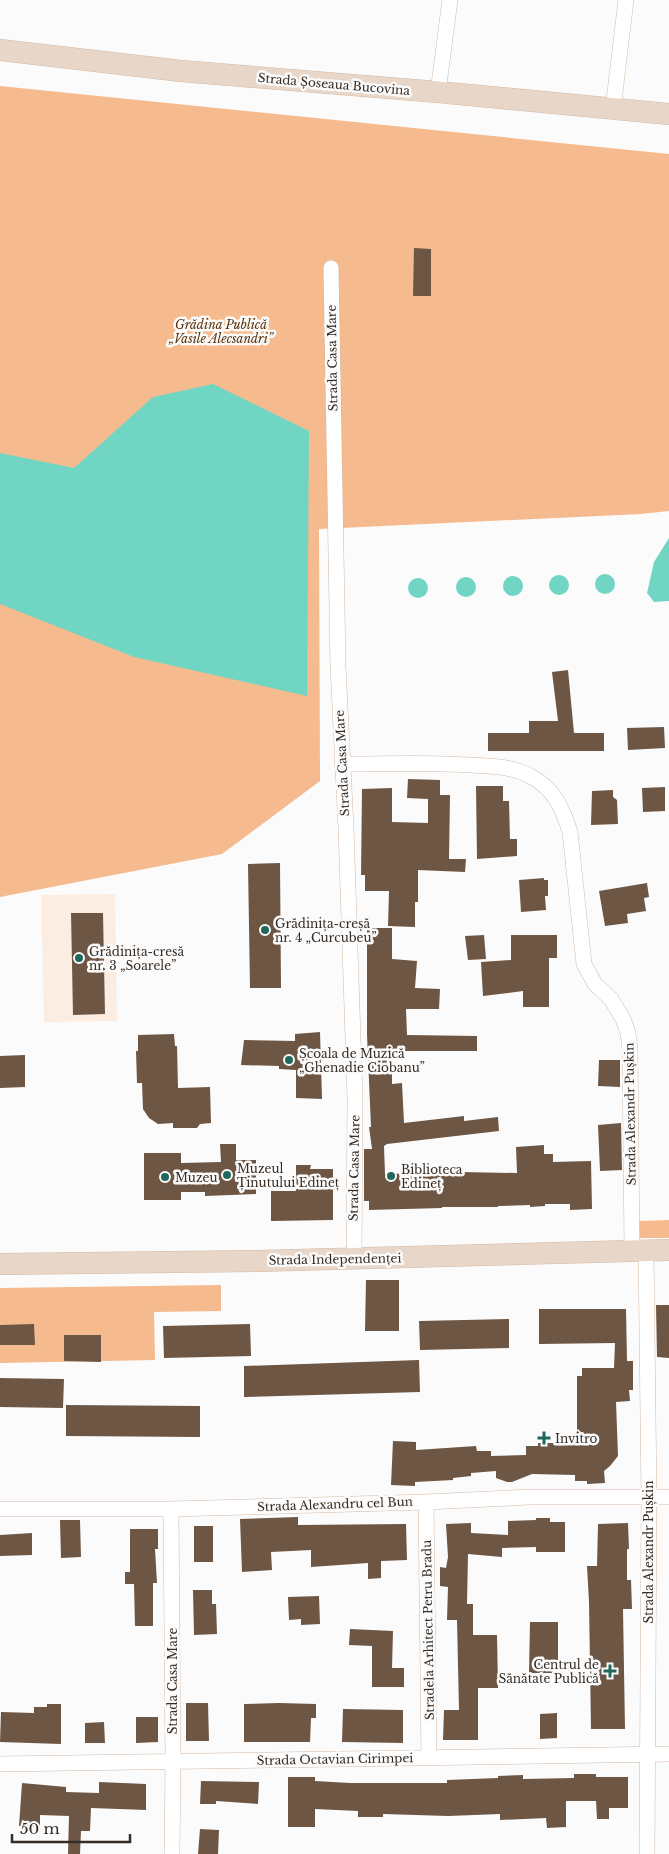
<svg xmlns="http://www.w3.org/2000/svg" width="669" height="1854" font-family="'Libre Baskerville',serif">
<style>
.built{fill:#fbede2}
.green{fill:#f5ba8d}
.water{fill:#70d6c3}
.building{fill:#6e5644}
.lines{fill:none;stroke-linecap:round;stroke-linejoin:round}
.street-casing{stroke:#d4b9a4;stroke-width:16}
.secondary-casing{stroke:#d4b9a4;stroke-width:22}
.street{stroke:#fff;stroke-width:15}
.secondary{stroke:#e8d7c9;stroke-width:21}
.poi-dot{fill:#20675c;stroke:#fbfbfb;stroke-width:2}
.labels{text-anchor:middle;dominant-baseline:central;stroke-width:5;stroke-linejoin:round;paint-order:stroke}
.street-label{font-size:12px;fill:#362c24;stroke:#fbfbfb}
.park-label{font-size:12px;font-style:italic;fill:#5a3109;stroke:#fbfbfb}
.poi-label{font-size:12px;fill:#362c24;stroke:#fbfbfb;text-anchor:start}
</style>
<rect width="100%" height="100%" fill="#fbfbfb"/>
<path class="built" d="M115 894 117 1021 44 1022 41 895Z"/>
<path class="green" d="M0 86 669 154V511L641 514 319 529 320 781 222 854 0 897Z
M669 1220V1238H639V1221Z
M221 1285V1311L154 1312 155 1360 0 1363V1288Z"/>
<path class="water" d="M213 384 309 431 307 696 134 657 0 604V453L74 468 153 397Z
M669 538V601L654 602 647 593 654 562Z
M595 584a10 10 0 1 1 20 0a10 10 0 1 1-20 0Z
M549 585a10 10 0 1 1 20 0a10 10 0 1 1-20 0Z
M503 586a10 10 0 1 1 20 0a10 10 0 1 1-20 0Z
M456 587a10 10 0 1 1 20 0a10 10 0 1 1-20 0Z
M408 588a10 10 0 1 1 20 0a10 10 0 1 1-20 0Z"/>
<path class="building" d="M414 248 431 249V296H413Z
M568 670 574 733H604V751H488V733H529V721H558L552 672Z
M664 727 665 748 628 750 627 728Z
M408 779 440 780V795H450L449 859H466L465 872 418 870V902H415V927L388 926 389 891H365V875H361L362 789 392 788V822L428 823V799L407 798Z
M476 786H503V801H509L510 839H517V856L477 859Z
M665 787V811L643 812 642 788Z
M613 790V797L617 800 618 824 591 825 592 791Z
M280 863 281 988H250L248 864Z
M544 878V880H548V896H545L546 910 521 912 519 880Z
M647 883 649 897 644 898 646 911 627 914 628 923 605 926 599 891Z
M71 913H103L105 1014 73 1015Z
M367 928H392V959L417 961 415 988 440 989 439 1009H406L407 1035 477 1036V1051H392V1084L402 1083 404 1123 464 1116V1121L498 1117 499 1131 387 1144 384 1146 385 1174 461 1172 517 1173 516 1147 544 1145V1154H553V1162L591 1161 592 1209 570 1210V1204H545V1206L530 1207V1205L498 1206V1207H442V1208L369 1210V1201H364V1149H372L369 1127H371L367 1035Z
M484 935 486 959 468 960 465 936Z
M511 935H557V958H549V1007H523V991L483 996 481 962 511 960Z
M320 1032 322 1099 296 1098V1070L279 1069V1066L241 1065 244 1040 295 1041V1034Z
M174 1034 175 1046H177L178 1088 210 1087 211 1123 200 1124 197 1128H173V1123L158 1124 149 1118 143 1109 142 1083H137L136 1051H138V1035Z
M25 1055V1087L0 1088V1056Z
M599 1060H620V1087L598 1086Z
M621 1123 622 1170 600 1171 598 1125Z
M220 1144H236V1160H256V1194L205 1196V1192H181V1200H144V1153H181V1163L221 1162Z
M296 1165H311L310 1169H333V1220L271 1221V1191H296Z
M366 1280H399V1331H365Z
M656 1305H669V1358L657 1357Z
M539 1309H626L627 1361H633V1390H629L630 1401 616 1402 618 1456 610 1466 604 1471 605 1483 587 1484V1481H575V1475L532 1474 512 1482H507L496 1478V1471L471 1473V1476L453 1478V1480L415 1482V1486L391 1485 393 1441 416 1442V1450L476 1446 477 1451H491V1456L526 1455V1446H538V1443H577V1376H582V1368H614L615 1343 539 1344Z
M509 1319V1348L420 1350 419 1321Z
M34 1324 35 1345H0V1325Z
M250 1324 251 1356 164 1358 163 1326Z
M64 1335H101V1362L64 1361Z
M419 1360 420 1392 244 1397V1366Z
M0 1378 64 1379 63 1408 0 1407Z
M66 1405 200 1406V1437L66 1436Z
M298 1517V1525L406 1524 407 1560 381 1561V1578L368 1579V1563L311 1567V1550L271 1552 272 1570 242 1572 240 1519Z
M536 1518H550V1522H565V1552H536V1547L502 1548V1557L468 1554 467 1604H473V1635H497L498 1688H478V1740H443L444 1710H459L457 1620H447L448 1587 440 1586V1567L446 1568 448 1557 446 1524 471 1523V1533L508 1535V1521L536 1520Z
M60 1520H80L81 1557 61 1558Z
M628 1523 629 1549H627V1580H631L632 1609H623L625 1729H591L589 1602 587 1566H597L598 1524Z
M194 1526H213V1562H194Z
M130 1529H158V1549H155L157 1583H153V1626H135L134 1584H125V1572H130Z
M32 1533V1555L0 1556V1535Z
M193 1590H212V1604H216L217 1634 194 1635Z
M319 1596 320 1624 301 1625V1619L289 1620 288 1597Z
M530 1622H558V1673H529Z
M350 1629 393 1631 392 1668H404V1687H372V1646L349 1645Z
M186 1703H208L209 1741H186Z
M279 1703 316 1704V1718H311L310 1742H244V1704Z
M47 1704H61V1744L0 1742 1 1712 34 1713V1707H47Z
M343 1709 403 1710V1743L342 1742Z
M557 1713V1738L540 1739V1714Z
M136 1717H158V1742L136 1743Z
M104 1722 105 1743H85V1723Z
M574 1774H596V1777H628V1808H609V1819H597L596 1801H566V1827L547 1828 546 1818 500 1820V1814L448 1816 383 1814V1817H358V1811L315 1809V1827H288V1777H315V1781L350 1783H447V1780L498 1778V1776L523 1775V1779L574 1778Z
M201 1781 259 1782 258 1804 216 1801V1804H200Z
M99 1782 146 1784V1810L91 1808 90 1831H81L80 1854H68L69 1816 40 1815V1827L19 1826 22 1783 66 1787V1792L99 1793Z
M200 1829 219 1830 218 1854H198Z"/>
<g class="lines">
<defs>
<path id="street" d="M438 92 450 0
M613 109 626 0
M331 268 338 666 346 828 355 1099 354 1258
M342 764C385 764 427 762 469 765 491 766 513 766 532 777 554 789 563 809 570 832L584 964 595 984 611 999 623 1019 628 1033 630 1050 632 1251
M646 1250 649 1497 647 1854
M426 1502 429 1758
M0 1509H171L426 1502 530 1497H669
M171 1509 173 1762 172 1854
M0 1764 669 1754"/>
<path id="secondary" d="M0 50 181 71 438 92 669 114
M0 1264 258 1261 669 1250"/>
</defs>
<use href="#street" class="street-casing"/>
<use href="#secondary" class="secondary-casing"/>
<use href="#street" class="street"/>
<use href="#secondary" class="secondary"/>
</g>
<g class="poi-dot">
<circle cx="265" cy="930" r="5"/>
<circle cx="79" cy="958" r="5"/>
<circle cx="289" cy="1060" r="5"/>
<circle cx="227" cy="1175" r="5"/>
<circle cx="391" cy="1176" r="5"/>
<circle cx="165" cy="1177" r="5"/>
<path d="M541.5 1430.5h5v5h5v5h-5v5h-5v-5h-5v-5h5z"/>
<path d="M607.5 1663.5h5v5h5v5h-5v5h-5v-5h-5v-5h5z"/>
</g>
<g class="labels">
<g class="street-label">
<text transform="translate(334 84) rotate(5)">Strada Șoseaua Bucovina</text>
<text transform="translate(332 358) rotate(-91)">Strada Casa Mare</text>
<text transform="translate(342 763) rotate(-93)">Strada Casa Mare</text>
<text transform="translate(630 1114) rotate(-91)">Strada Alexandr Pușkin</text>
<text transform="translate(354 1168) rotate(-89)">Strada Casa Mare</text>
<text transform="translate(335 1259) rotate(-1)">Strada Independenței</text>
<text transform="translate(335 1504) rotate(-2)">Strada Alexandru cel Bun</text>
<text transform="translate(648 1552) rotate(-90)">Strada Alexandr Pușkin</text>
<text transform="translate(428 1630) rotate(-91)">Stradela Arhitect Petru Bradu</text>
<text transform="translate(172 1681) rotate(-90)">Strada Casa Mare</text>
<text transform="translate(335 1759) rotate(-1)">Strada Octavian Cirimpei</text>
</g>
<g class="park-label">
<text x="221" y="324">Grădina Publică<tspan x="221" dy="14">„Vasile Alecsandri”</tspan></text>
</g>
<g class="poi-label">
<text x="275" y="923">Grădinița-creșă<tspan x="275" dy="14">nr. 4 „Curcubeu”</tspan></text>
<text x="89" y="951">Grădinița-creșă<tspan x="89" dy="14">nr. 3 „Soarele”</tspan></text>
<text x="299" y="1053">Școala de Muzică<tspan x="299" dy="14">„Ghenadie Ciobanu”</tspan></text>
<text x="237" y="1168">Muzeul<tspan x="237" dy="14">Ținutului Edineț</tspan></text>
<text x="401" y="1169">Biblioteca<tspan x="401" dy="14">Edineț</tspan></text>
<text x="175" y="1177">Muzeu</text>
<text x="555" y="1438">Invitro</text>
<text x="599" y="1664" text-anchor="end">Centrul de<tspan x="599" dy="14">Sănătate Publică</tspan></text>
</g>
</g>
<path d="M12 1834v8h118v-8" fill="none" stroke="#362c24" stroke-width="2.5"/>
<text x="20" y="1834" font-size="15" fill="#362c24" stroke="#fbfbfb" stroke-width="4" paint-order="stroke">50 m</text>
</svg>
